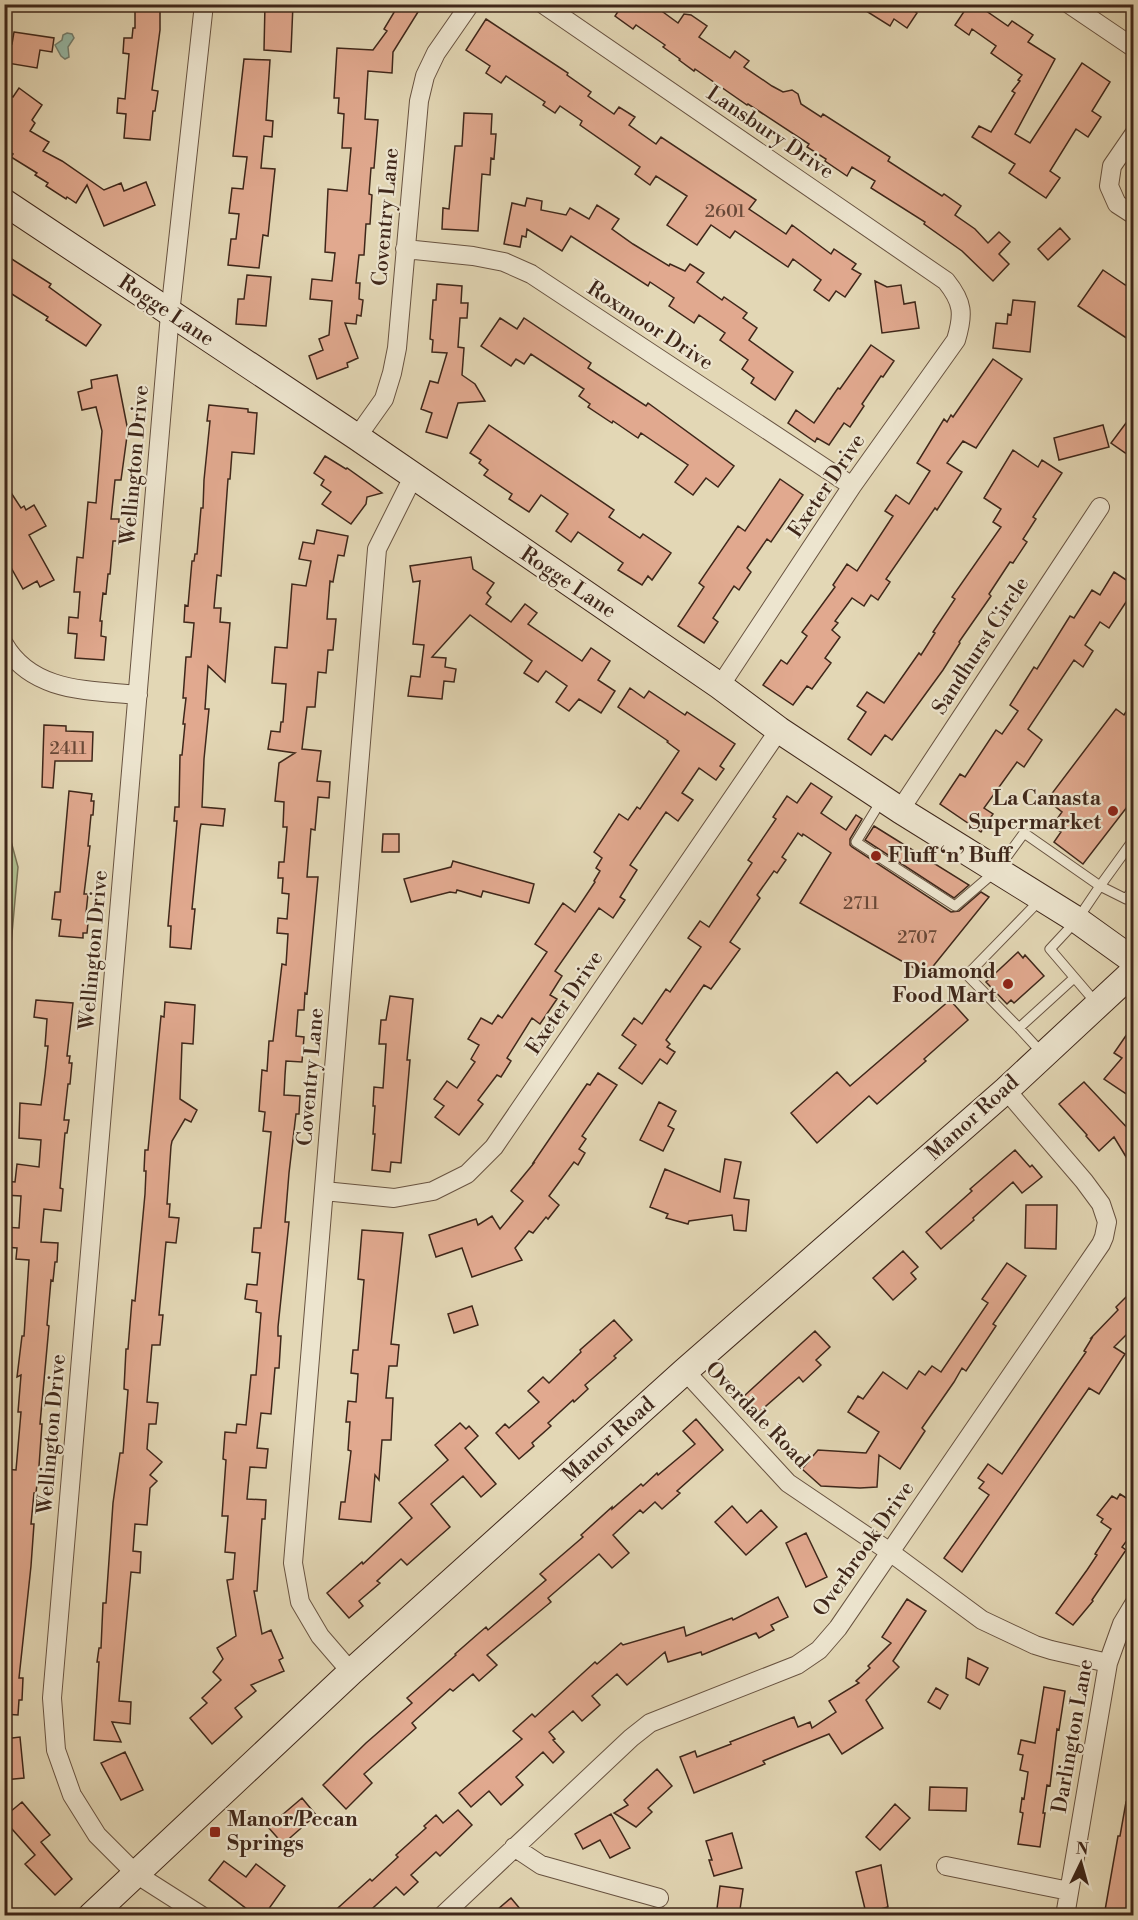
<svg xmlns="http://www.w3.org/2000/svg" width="1138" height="1920" font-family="'Libre Bodoni',serif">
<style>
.green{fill:#b0bf90;stroke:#787355;stroke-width:1.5}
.water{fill:#96baa8;stroke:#737f6f;stroke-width:1.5}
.building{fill:#e1a98f;stroke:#3f271a;stroke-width:1.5}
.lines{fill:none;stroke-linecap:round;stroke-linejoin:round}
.lane-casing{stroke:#685341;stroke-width:11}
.street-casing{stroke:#685341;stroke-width:20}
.secondary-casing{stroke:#3f271a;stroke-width:28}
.lane{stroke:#ede5cf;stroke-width:9}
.street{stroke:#ede5cf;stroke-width:18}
.secondary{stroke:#ede5cf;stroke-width:26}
.poi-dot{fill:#8f2418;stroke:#ede5cf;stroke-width:2}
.labels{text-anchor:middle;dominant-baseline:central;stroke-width:4.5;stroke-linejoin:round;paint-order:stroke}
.number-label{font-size:18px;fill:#684837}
.street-label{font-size:21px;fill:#3f271a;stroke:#ede5cf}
.poi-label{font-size:21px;font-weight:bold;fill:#3f271a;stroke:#ede5cf;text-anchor:end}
</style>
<rect width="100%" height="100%" fill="#e3d7b5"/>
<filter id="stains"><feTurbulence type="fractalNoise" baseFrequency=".00333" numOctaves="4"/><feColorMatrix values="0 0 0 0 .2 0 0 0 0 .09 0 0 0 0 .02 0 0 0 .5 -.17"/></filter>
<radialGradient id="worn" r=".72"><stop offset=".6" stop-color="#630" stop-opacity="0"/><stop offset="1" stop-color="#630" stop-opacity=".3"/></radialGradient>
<path class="green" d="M5 819 18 867 5 1011Z"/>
<path class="water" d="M67 33 72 34 74 38 68 47 69 57 65 59 61 56 55 45 62 40 63 35Z"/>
<path class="building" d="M135 4H160V30L152 90 158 91 155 111H153L150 140 124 138 126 114 117 113 118 98 125 99 129 54 123 53 124 38H132L133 28H135Z
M265 4H293L291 52 264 50Z
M399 4H423L393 52 392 73 368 71 365 119 378 120 374 168H371L369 194 372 195 370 224H366L364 255H359L356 283H360L359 299 363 300 361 316 357 315 356 324 345 323 358 358 347 363 348 367 317 379 309 356 323 350 319 339 329 335 332 301 310 299 312 279 332 281 335 253 325 252 328 189 347 191 351 148H342L344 114 338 113 339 98H334L337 48 373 50 387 31 384 29Z
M623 4H652L678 23 684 14 691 15 707 26 699 37 730 58 735 51 749 61 744 67 772 86 783 92 792 90 798 94 801 104 821 117 823 114 890 157 888 161 942 196 944 194 961 206 955 215 975 229 988 243 999 232 1010 242 999 254 1009 264 993 281 962 251 924 224 925 222 871 188 875 181 852 167 847 176 825 161 826 159 807 147 809 144 748 104 747 105 695 69 694 71 679 60 680 59 663 47 665 45 636 25 633 29 615 16Z
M855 4H904L917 13 907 28 894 19 890 26Z
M969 4H976L1008 26 1012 21 1033 35 1028 42 1055 59 1015 134 1030 143 1082 63 1110 82 1092 111 1101 117 1088 137 1076 129 1050 171 1060 178 1046 198 1009 173 1015 164 972 137 979 126 991 132 1015 93 1012 91 1020 81 1018 80 1022 75 991 53 996 46 972 29 969 35 955 25Z
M486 19 568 73 567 75 591 92 588 96 614 114 619 107 635 117 629 125 656 144 661 137 756 200 749 209 786 234 792 225 831 254 834 249 856 264 852 269 861 274 845 297 836 291 829 301 814 290 821 280 793 259 788 267 735 231 730 238 711 225 697 245 667 225 687 196 656 176 650 185 635 174 640 167 580 125 582 121 560 106 555 113 543 105 545 102 506 76 501 83 486 73 490 66 466 50Z
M14 32 54 38 52 52 40 50 37 68 7 63 10 44H12Z
M244 59 270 60 266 120 273 121 272 137 264 136 261 168 275 169 268 236 263 235 259 268 228 265 231 239H236L239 214 229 213 232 188 243 189 247 157 233 156Z
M19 88 42 105 32 120 35 123 30 131 49 142 43 151 62 161 104 190 121 183 124 191 146 182 155 205 104 226 87 185 76 203 67 197 66 199 46 186 48 183 35 175 37 173 11 157 13 154 4 148V92L13 97Z
M464 113 492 114 491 134H496L494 159 491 158 490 175 482 174 478 231 442 229 443 208 449 209 455 146H462Z
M527 198 542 201 541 210 566 215 570 208 589 219 597 205 619 219 612 229 633 244 669 266 670 264 685 271 690 264 704 273 697 282 722 300 724 297 747 313 743 318 757 328 749 340 793 372 775 400 751 383 754 378 742 369 748 360 720 340 725 333 699 315 694 323 669 306 674 298 650 282 648 286 571 236 562 251 527 229 526 237 522 236 520 247 504 244 512 203 525 206Z
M1060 228 1070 239 1048 260 1038 249Z
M4 254 51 284 49 287 101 325 86 346 46 320 48 317 4 289Z
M1103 270 1134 291V343L1078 306Z
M247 275 271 277 266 326 236 324 238 299H244Z
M875 281 887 287 901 285 904 304 915 302 919 328 882 333Z
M437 284 462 286 461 303H468L467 318H460L458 347 464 348 462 375 475 384 485 401 458 403 447 438 426 432 432 413 421 409 430 381 438 383 447 353 432 352 433 340 430 339 433 300H436Z
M1013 300 1035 302 1030 352 993 348 996 323 1007 324 1008 314 1011 315Z
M500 318 517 329 524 318 591 363 588 368 646 406 648 403 734 466 718 487 706 478 693 495 675 482 688 465 641 433 638 438 613 421 612 423 588 407 590 404 579 396 584 389 531 354 524 364 516 359 511 366 481 346Z
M871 345 894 361 883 377 881 376 862 404 864 406 850 427 844 423 829 445 817 438 815 442 788 423 796 410 814 423 838 388 840 389Z
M993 359 1022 379 976 448 963 441 947 463 962 472 937 510 935 508 886 579 890 582 878 600 871 595 864 606 852 598 835 621 838 623 832 630 840 637 825 658 831 663 812 689 807 686 793 705 763 685 781 660 787 664 807 636 802 632 835 587 833 585 847 564 857 571 893 516 885 511 896 495 909 504 930 471 917 463 944 419 947 422 951 415 953 417Z
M117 375 128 431V429L121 480H115L111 519H119L118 541H113L110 574H108L106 594 103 593 100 621H102L101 636 106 637 104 660 75 658 77 634 68 633 69 617 78 618 80 592H74L77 557 83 558 88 502 96 503 102 431 96 407 82 410 78 392 92 388 91 380Z
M209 405 248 409V412L257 413 254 454 232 452 230 479H228L221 576 217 575 214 608H221L220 622 230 623 225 682 208 666 205 709H209L204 759 202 807 225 809 223 826 201 824 200 829 192 909H195L191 949 170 947 171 926H168L177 821H174L175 807H179L180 755H182L185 724H183L186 698H183L186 657H191L194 623 184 622 185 605 188 606 192 561H194L195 554H197L201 508H203L204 480 210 421H207Z
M1126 423 1134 428V459L1111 443Z
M489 425 614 510 609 517 640 538 643 534 671 553 652 580 648 576 642 585 618 570 623 563 578 532 571 542 556 531 568 514 541 495 529 512 509 499 512 494 484 475 488 470 479 463 481 460 470 453Z
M1103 425 1109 447 1059 460 1054 438Z
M1013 450 1038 467 1042 460 1062 473 1033 517 1036 519 1023 539 1027 542 1013 563 1010 562 989 594 991 596 959 642 960 643 943 670 892 740 885 735 871 755 848 739 866 712 857 706 867 692 884 703 919 653 921 655 935 633 933 632 955 599 952 597 1001 527 993 522 1001 509 984 498Z
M325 456 346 469 347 468 382 493 367 497 366 504 351 524 322 504 331 492 321 485 324 480 314 473Z
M780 479 803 495 771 542 767 539 747 568 751 572 739 590 734 586 713 618 718 622 704 643 678 626 704 587 699 583 738 526 745 531Z
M4 482 21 508 24 506 26 510 34 505 46 526 29 535 54 580 40 587 37 581 23 589 4 555Z
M317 530 348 536 344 556 338 555 333 582 330 581 327 619H336L333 650H328L326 673 318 672 315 707H307L302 749 321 751 317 781 330 782 329 798 318 797 315 830 311 829 307 877H318L307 994 305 993 304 1010H298L296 1036 304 1037 302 1062 286 1061 285 1075 284 1095 300 1096 299 1114H296L289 1173 285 1222H289L278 1327V1336H281L279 1368H275L271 1414 261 1413 257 1448 268 1449 266 1468 250 1467 247 1499 266 1500 265 1519H262L257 1591H254L262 1634 271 1630 283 1658 279 1660 284 1671 251 1685 256 1691 235 1708 242 1717 212 1744 190 1718 207 1703 202 1698 221 1680 213 1672 223 1659 217 1648 236 1636 227 1580 233 1579 235 1553 225 1552 228 1516H222L226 1460 223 1459 225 1432 236 1433 237 1424 246 1425 251 1375H256L261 1313 256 1312 257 1301 245 1299 247 1284 257 1285 260 1253 252 1252 254 1228H261L271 1132 263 1131 265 1112 259 1111 262 1070 267 1071 269 1041H273L282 964 286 965 288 934 277 933 278 918 287 919 289 894 282 893 283 878H278L279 862H284L287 827H283L284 802 275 801 279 763 295 753 268 749 271 731 280 732 281 722H283L286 684 272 683 275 647 287 648 292 584 306 586 311 561 299 559 303 542 314 544Z
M471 557 473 569 494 583 487 593 491 597 486 604 511 622 525 604 537 613 528 624 582 661 591 648 610 661 598 680 615 691 601 713 579 699 569 711 556 702 567 686 546 671 538 682 524 673 532 661 470 615 432 657 446 658 445 667 456 669 454 682 444 681 442 699 408 696 411 676 420 677 424 645 413 644 420 581 413 582 410 566Z
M1114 572 1134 585V590L1109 628 1100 622 1085 645 1093 651 1083 667 1074 660 1028 729 1042 740 1024 767 1017 762 984 808 993 814 981 832 940 804 960 774 965 777 996 730 1002 734 1018 711 1010 705 1034 667 1037 669 1070 616 1074 618 1092 590 1100 595Z
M630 688 644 698 649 691 685 715 687 712 735 744 720 766 724 769 716 780 699 768 682 793 693 800 678 821 666 812 630 865 637 870 620 897 625 900 613 918 599 908 555 971 562 976 550 995 557 999 540 1024 532 1018 507 1058 511 1061 501 1077 497 1075 478 1100 483 1104 459 1135 435 1117 444 1106 434 1099 447 1081 457 1088 475 1062 471 1059 479 1045 468 1039 481 1018 492 1024 498 1015 502 1018 547 952 535 944 563 903 575 912 595 882 594 881 600 871 596 868 602 858 594 852 619 814 628 820 637 807 640 809 679 751 667 742 668 741 618 707Z
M1134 699V798L1083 864 1054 842 1061 832 1052 826 1062 812 1047 800 1116 709 1124 715Z
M44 725 66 726V731L93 732 92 761H55L53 788 42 787Z
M811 783 832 797 821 813 846 830 856 815 862 819 850 839V845L852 847 951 912 959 911 981 892 989 897 926 975 800 903 831 853 803 834 802 836 798 833 782 857 786 860 777 873 774 871 757 895 760 898 730 942 740 949 711 989 704 985 666 1040 670 1044 667 1047 675 1052 667 1064 660 1059 642 1084 619 1068 636 1045 622 1035 634 1018 642 1024 666 989 670 992 701 947 688 938 700 921 709 927 752 863 748 860 776 819 773 817 787 796 797 803Z
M69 791 92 794 91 801H94L93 815H91L88 846H90L84 894H88L86 913H89L87 933H83V938L59 936 61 920 52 919 55 892H60Z
M874 826 969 885 954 898 865 840Z
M383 834H399V852H382Z
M453 861 534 884 529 903 483 891 481 897 457 890 456 893 450 892 411 902 404 879 451 867Z
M1018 952 1023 958 1025 955 1044 976 1014 1003 1011 1000 1007 1004 986 982Z
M390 996 413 999 407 1060H410L401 1163 391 1162 390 1172 372 1170 375 1134H373L375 1106H373L374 1087 383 1088 386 1044H379L381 1020H386Z
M36 1000 73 1003 67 1056H70L69 1063H72L70 1084H68L64 1120H69L67 1133H65L60 1188 63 1189 61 1211 44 1209 41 1242 58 1243 57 1262H55L53 1281 51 1280 47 1325 49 1326 40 1424H42L39 1466 36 1493H34L31 1524H34L31 1566 19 1678H23L22 1700H19L18 1715 4 1714V1469L16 1470 21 1412H18L21 1375 17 1377 22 1336H24L29 1260 16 1259 17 1248 4 1247V1227L19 1228 21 1196 4 1195V1181L15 1182 17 1164 39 1167 41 1140 19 1138 20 1103 41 1105 45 1074 48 1046H45L47 1019 34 1017Z
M950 1000 968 1020 924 1059 926 1061 877 1104 869 1096 817 1143 791 1113 837 1072 850 1086Z
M165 1002 195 1005 193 1044 182 1043 180 1099 197 1110 191 1122 185 1119 172 1141 171 1146 167 1204H170L169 1217 179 1218 176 1243 166 1242 159 1315H163L160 1345H152L147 1402 158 1403 156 1424H149L147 1449 162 1462 150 1475 157 1481 150 1488 147 1525 135 1524 133 1551 141 1552 140 1573 131 1572 119 1701 131 1702 130 1724 112 1722 121 1742 94 1740 99 1662H97L99 1648H101L103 1603H106L113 1503 120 1453H123L128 1390 124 1389 126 1349H128L132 1300 135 1301 145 1194 146 1171H144L145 1150H148L161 1016 164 1017Z
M1134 1024V1099L1104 1079 1122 1058 1114 1053Z
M598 1073 617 1085 582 1136 586 1139 579 1149 585 1153 578 1165 574 1162 549 1196 559 1205 548 1219 546 1217 533 1233 529 1231 515 1248 522 1260 472 1277 462 1248 436 1257 429 1235 476 1219 478 1225 492 1216 500 1229 523 1201 511 1191 534 1163H533L587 1084 590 1085Z
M1084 1082 1134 1135V1170L1114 1137 1099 1151 1086 1136 1087 1135 1059 1104Z
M659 1102 676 1111 668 1126 674 1129 663 1151 640 1140Z
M1015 1150 1030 1167 1032 1165 1042 1177 1022 1193 1013 1182 973 1218 974 1220 941 1249 926 1232 972 1191 970 1189Z
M725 1159 741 1162 734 1198 749 1200 746 1231 734 1230 732 1215 689 1221 688 1224 666 1218 668 1214 650 1207 665 1169 720 1192Z
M1026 1205H1057L1056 1249 1025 1248Z
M362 1230 403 1233 391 1344 399 1345 397 1366H389L386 1398H393L391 1440H382L379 1480 375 1475 371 1522 339 1519 341 1502H345L351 1451 348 1450 350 1422H346L348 1401 356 1402 358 1374 351 1373 353 1350H358L364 1280 358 1279Z
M903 1251 918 1267 911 1273 916 1279 893 1300 873 1278Z
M1007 1263 1026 1276 993 1324 996 1326 966 1371 962 1368 954 1382 922 1428 925 1431 900 1469 879 1455 877 1487 860 1488 821 1486 802 1469 818 1450 866 1453 879 1432 848 1412 858 1396 863 1399 883 1372 907 1389 919 1371 925 1375 932 1366 941 1372 988 1303 982 1299Z
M1134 1289V1327L1114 1347 1125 1354 1099 1394 1089 1388 962 1572 944 1558 989 1495 979 1488 984 1482 978 1478 988 1464 1002 1474 1086 1352 1084 1351 1092 1338H1091L1118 1310 1116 1307Z
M472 1306 478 1325 454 1333 448 1314Z
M614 1320 632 1340 614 1356 616 1358 585 1385 588 1389 574 1402 573 1400 548 1423 551 1426 532 1443 534 1446 519 1459 496 1433 505 1424 509 1428 539 1402 528 1391 543 1377 549 1383 581 1352 580 1350Z
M815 1331 830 1347 816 1360 821 1365 803 1382 799 1377 757 1414 743 1397Z
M696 1419 723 1450 677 1491 680 1493 662 1509 655 1502 643 1513 640 1510 613 1535 629 1553 612 1568 599 1554 548 1598 551 1602 487 1655 497 1665 479 1681 473 1674 453 1691 450 1689 412 1723 416 1728 364 1774 372 1783 346 1809 323 1785 366 1743 412 1703 407 1698 456 1655 455 1654 479 1633 486 1627 488 1630 546 1580 540 1574 583 1537 581 1535 612 1507V1509L641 1484 643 1486 657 1473 658 1475 695 1444 683 1431Z
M460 1423 466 1429 469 1426 478 1436 465 1448 496 1484 481 1497 463 1476 431 1504 450 1527 407 1565 401 1559 377 1581 380 1583 359 1601 363 1606 349 1618 327 1593 362 1562 363 1564 412 1518 399 1503 448 1460 435 1445Z
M1120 1494 1134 1503V1531L1122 1547 1126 1550 1092 1600 1093 1601 1073 1625 1056 1613 1087 1570 1097 1555 1095 1554 1111 1529 1101 1522 1103 1519 1097 1515 1112 1496 1117 1499Z
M732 1506 747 1523 761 1510 777 1527 746 1555 715 1522Z
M806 1533 827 1577 806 1587 786 1543Z
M778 1597 788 1617 771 1625 774 1630 759 1638 756 1633 702 1655 701 1652 668 1662 665 1652 627 1685 617 1674 592 1696 600 1705 582 1721 573 1711 549 1732 555 1739 553 1740 564 1752 553 1763 543 1752 516 1777 523 1785 501 1805 489 1791 471 1807 459 1793 522 1739 513 1731 532 1714 535 1717 595 1662 597 1664 621 1643 623 1645 684 1627 686 1636 732 1618 733 1620Z
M907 1599 926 1611 893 1661 899 1667 866 1700 883 1728 842 1754 829 1734 763 1761 765 1764 694 1793 680 1757 695 1751 697 1757 731 1744 730 1742 794 1717 798 1727 810 1722 812 1728 836 1712 829 1701 859 1683 856 1681 870 1668 868 1666 891 1643 882 1637Z
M968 1658 988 1668 979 1685 966 1678Z
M1044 1687 1065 1691 1059 1730 1057 1729 1050 1786 1047 1785 1043 1813H1045L1040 1847 1018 1844 1023 1813 1020 1812 1022 1798 1024 1799 1028 1772 1020 1770 1023 1755 1018 1754 1021 1740 1035 1743Z
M936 1688 948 1695 940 1709 928 1702Z
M20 1737 24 1778 4 1780V1739Z
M125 1752 143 1790 121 1800 101 1763Z
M657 1769 672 1786 648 1808 652 1812 636 1827 614 1813 628 1805 624 1800Z
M930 1787 967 1788 966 1811 929 1810Z
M302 1798 316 1815 283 1844 268 1827Z
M22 1802 50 1835 41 1842 72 1879 55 1895 25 1864 35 1855 4 1820V1817Z
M1126 1802 1134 1803V1866L1125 1916H1104L1118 1836H1120Z
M895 1804 910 1818 880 1850 866 1837Z
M458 1810 472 1825 440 1856 436 1852 411 1875 418 1882 404 1895 396 1887 364 1916H329L370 1879 372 1881 398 1857 396 1855 426 1828 424 1826 436 1815 443 1823Z
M611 1814 630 1848 610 1858 600 1840 583 1849 575 1834Z
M732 1833 742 1868 714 1876 709 1860H712L706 1841Z
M224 1861 246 1877 256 1864 285 1886 268 1910 266 1911 263 1909 258 1916H256L209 1880Z
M881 1865 888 1907 866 1913 856 1872Z
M720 1886 743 1889 739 1916H716Z
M511 1898 526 1916H490Z"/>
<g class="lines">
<defs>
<path id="lane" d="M881 801 856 842 955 906 997 870 1024 833 1100 886 1134 839
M1097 1004 1050 949 1077 920 1100 886 1126 899 1134 888
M1019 1028 967 975 1041 899
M1042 1053 1019 1028 1074 978"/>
<path id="street" d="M543 4 946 281C963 302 964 314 956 340L852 486 720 686
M1069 4 1134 48
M1134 134 1112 166 1109 186 1117 204 1134 215
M405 249 473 256 504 262 531 274 852 486
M357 437 384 399 392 373 397 348 419 101 425 76 436 53 470 4
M4 644C32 693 90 690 138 695
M900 810 1100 507
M324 1191 394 1198 433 1191 467 1174 494 1147 779 730
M685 1371 788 1483 890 1552 982 1620 1035 1645 1051 1650 1108 1663
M351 1672 320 1636 300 1602 293 1563 377 549 413 477
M514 1847 541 1865 659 1898
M946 1866 1069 1891
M202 1916 136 1874 97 1835 72 1795 56 1750 52 1698 170 314 204 4
M442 1916 631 1738 650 1723 797 1665 819 1650 838 1628 1101 1244 1104 1237 1107 1222 1101 1204 1084 1181 1006 1090
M1065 1916 1108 1663 1122 1624 1134 1604"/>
<path id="secondary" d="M4 202 357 437 720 686 779 730 900 810 1077 920 1134 961
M91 1916 351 1672 685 1371 1006 1090 1134 971"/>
</defs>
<use href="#lane" class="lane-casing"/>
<use href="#street" class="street-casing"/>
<use href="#secondary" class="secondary-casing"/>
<use href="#lane" class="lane"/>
<use href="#street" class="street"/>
<use href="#secondary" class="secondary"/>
</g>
<g class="poi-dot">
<circle cx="1113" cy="811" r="6"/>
<circle cx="876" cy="856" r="6"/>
<circle cx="1008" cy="984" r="6"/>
<rect x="209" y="1826" width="12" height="12" rx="3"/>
</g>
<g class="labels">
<g class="number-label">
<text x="725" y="211">2601</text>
<text x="68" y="748">2411</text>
<text x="861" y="903">2711</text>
<text x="917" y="937">2707</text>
</g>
<g class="street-label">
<text transform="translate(770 133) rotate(34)">Lansbury Drive</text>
<text transform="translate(386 217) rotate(-85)">Coventry Lane</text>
<text transform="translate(166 311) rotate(34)">Rogge Lane</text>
<text transform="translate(650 326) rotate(33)">Roxmoor Drive</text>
<text transform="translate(135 465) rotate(-85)">Wellington Drive</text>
<text transform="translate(827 486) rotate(-56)">Exeter Drive</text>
<text transform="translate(568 583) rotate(34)">Rogge Lane</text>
<text transform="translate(981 646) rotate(-57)">Sandhurst Circle</text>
<text transform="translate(94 950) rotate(-85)">Wellington Drive</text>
<text transform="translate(565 1003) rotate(-56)">Exeter Drive</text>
<text transform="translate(311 1077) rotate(-85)">Coventry Lane</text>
<text transform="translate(973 1118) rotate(-42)">Manor Road</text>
<text transform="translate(757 1415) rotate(46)">Overdale Road</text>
<text transform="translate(52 1434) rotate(-85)">Wellington Drive</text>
<text transform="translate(609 1440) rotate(-42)">Manor Road</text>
<text transform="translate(864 1549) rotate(-55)">Overbrook Drive</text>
<text transform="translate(1073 1736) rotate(-80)">Darlington Lane</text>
</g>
<g class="poi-label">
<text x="1101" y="799">La Canasta<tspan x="1101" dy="24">Supermarket</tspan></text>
<text x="888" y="856" text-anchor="start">Fluff ‘n’ Buff</text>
<text x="996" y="972">Diamond<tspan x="996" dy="24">Food Mart</tspan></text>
<text x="227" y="1820" text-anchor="start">Manor/Pecan<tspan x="227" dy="24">Springs</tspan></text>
</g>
</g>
<rect width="1138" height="1920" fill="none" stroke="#e3d7b5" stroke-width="24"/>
<rect x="6" y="6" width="1126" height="1908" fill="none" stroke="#3f271a" stroke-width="3"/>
<rect x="12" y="12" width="1114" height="1896" fill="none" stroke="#3f271a" stroke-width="1.5"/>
<g transform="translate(1081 1863) rotate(5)" stroke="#ede5cf" stroke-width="4.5" paint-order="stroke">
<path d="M0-4.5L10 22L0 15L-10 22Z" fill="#3f271a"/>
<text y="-9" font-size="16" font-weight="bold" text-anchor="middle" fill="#3f271a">N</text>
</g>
<rect width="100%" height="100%" filter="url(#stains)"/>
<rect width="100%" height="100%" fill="url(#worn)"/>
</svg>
